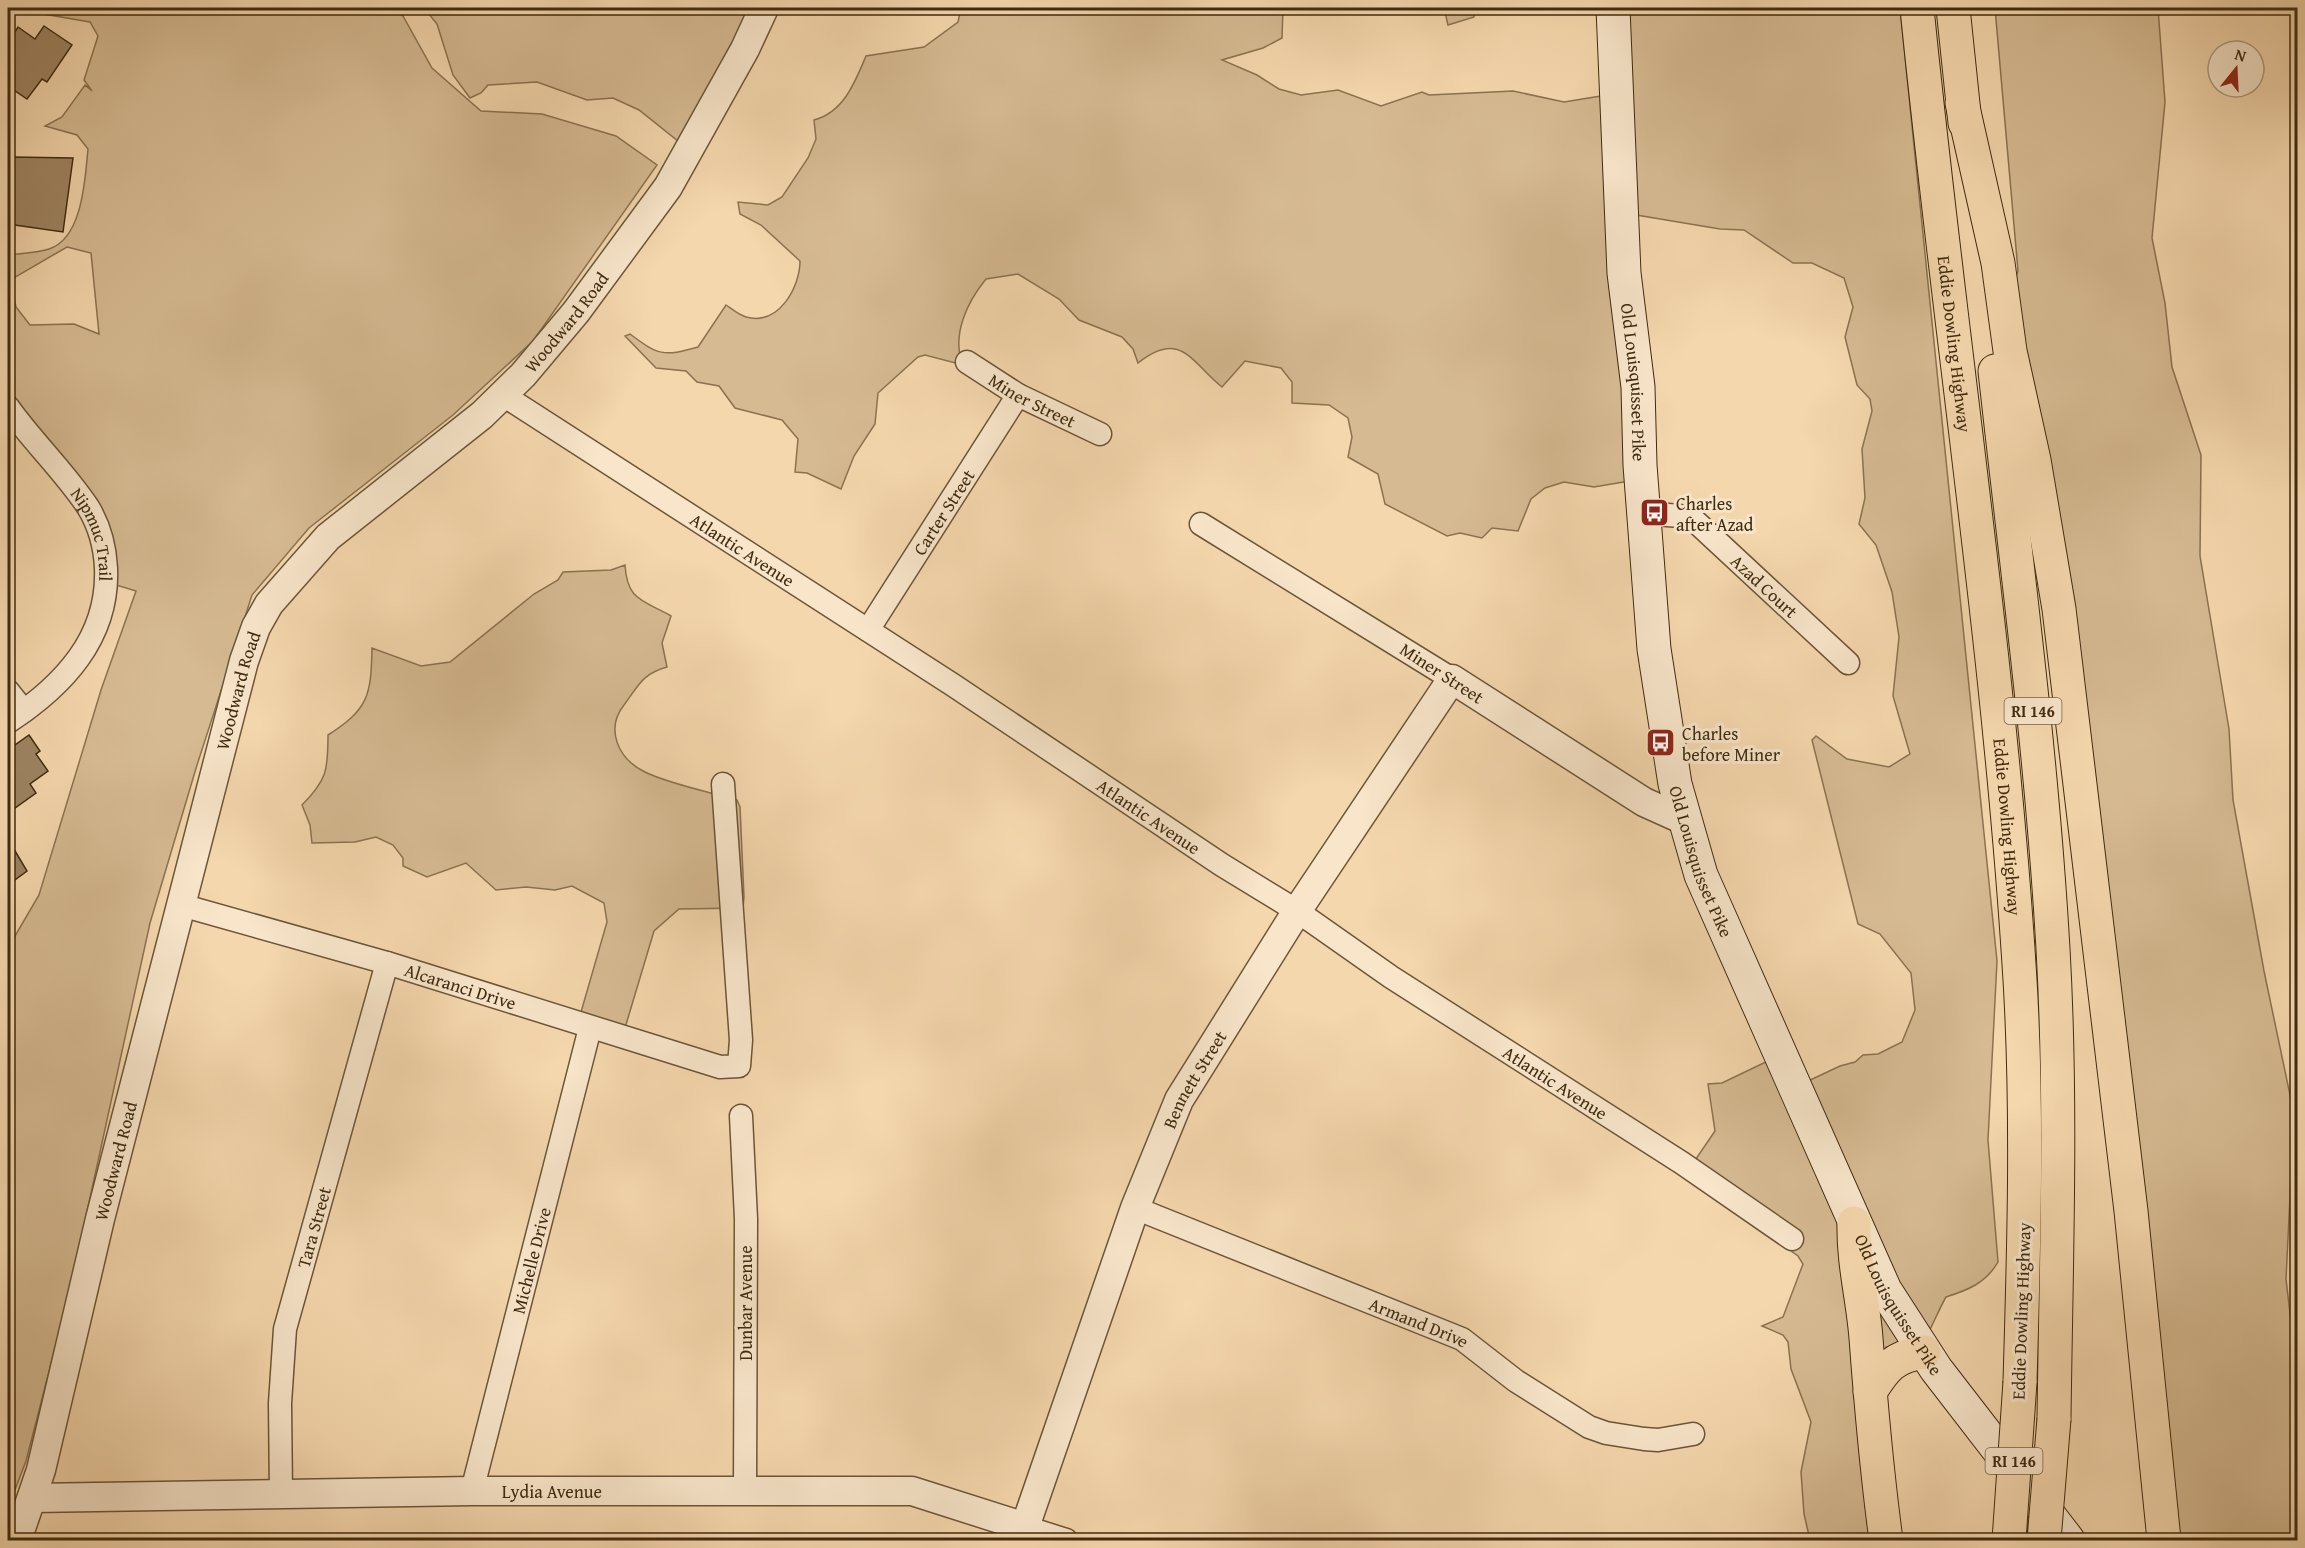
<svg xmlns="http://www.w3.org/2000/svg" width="2305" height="1548" font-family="'Gentium Book Plus',serif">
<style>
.green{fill:#d6ba92;stroke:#8a7251;stroke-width:1.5;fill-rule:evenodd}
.building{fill:#9e8462;stroke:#3f2b10;stroke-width:1.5}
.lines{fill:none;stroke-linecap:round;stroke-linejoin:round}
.minor-casing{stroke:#6c5637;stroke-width:25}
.tertiary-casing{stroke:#6c5637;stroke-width:31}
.secondary-casing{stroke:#3f2b10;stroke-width:35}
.motorway-casing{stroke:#3f2b10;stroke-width:35}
.minor{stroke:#f8e5ca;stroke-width:22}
.tertiary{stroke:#f8e5ca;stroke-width:28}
.secondary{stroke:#f8e5ca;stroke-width:33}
.motorway{stroke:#f5d7ad;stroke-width:33}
.motorway-bridge-casing{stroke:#3f2b10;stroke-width:35;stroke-linecap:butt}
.motorway-bridge{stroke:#f5d7ad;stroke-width:33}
.labels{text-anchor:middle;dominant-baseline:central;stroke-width:6;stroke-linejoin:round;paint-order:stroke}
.shield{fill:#f8e5ca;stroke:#766348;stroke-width:1.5}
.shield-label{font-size:16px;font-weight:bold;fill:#3f2b10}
.street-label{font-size:18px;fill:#3f2b10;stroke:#f8e5ca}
.poi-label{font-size:18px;fill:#3f2b10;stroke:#f8e5ca;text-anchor:start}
</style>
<rect width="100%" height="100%" fill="#f5d7ad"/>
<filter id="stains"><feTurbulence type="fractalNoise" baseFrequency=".00333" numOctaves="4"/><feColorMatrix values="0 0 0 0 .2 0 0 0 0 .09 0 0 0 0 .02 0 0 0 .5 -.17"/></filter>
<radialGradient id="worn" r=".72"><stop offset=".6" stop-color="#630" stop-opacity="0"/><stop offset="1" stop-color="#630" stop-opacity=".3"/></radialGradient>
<path class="green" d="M8 8H389L403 16 432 68 481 111 542 114 616 136 657 165 533 341 453 415 309 528 252 595 197 765 150 923 69 1294 26 1461 8 1508V948L39 895 101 690 136 591 106 582 84 513 8 416V255C21 253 37 253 49 249 83 238 85 178 88 149L77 135 45 126 62 117 85 85 92 91 84 80 98 36 90 22ZM67 247 91 253 99 334 74 324 30 325 16 307 10 280Z
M424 8H764L688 149 639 110 613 98 587 100 537 82 488 85 481 93 470 98 453 75 437 24Z
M961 8H1283L1282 38 1263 48 1222 60 1257 75 1279 89 1301 95 1338 90 1381 106 1422 92 1429 95 1513 91 1564 102 1613 94V8H1900L1997 961 1988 1140 1998 1262C1986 1283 1968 1290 1946 1297 1938 1310 1923 1350 1913 1356L1886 1347 1873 1385 1887 1540H1810L1804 1514 1801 1472 1811 1422 1791 1369 1788 1342 1783 1335 1762 1326 1783 1317 1803 1264 1798 1256 1696 1182 1687 1172 1715 1131 1708 1084 1722 1083 1772 1059 1789 1090 1840 1066 1855 1062 1863 1055 1878 1054 1902 1042 1915 1010 1911 973 1880 934 1858 924 1812 740 1816 736 1847 759 1889 767 1910 754 1893 696 1899 637 1892 592 1876 545 1859 524 1865 498 1862 449 1872 411 1870 399 1857 385 1845 337 1853 307 1844 278 1812 263H1793L1744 230 1720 229 1624 213 1641 479 1594 487 1564 482 1545 488 1531 499 1518 531 1492 528 1482 538 1460 533 1447 536 1385 504 1378 474 1348 457 1352 437 1348 418 1329 405 1292 403V382L1281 368 1245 361 1222 387C1191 362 1181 329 1138 363L1133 349 1122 337 1079 320 1059 299 1018 274 986 279C967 302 951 336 963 365L925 355 918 357 878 393 875 424 854 456 841 489 807 473 795 472 798 439 782 420 735 408 719 386 697 382 686 371 656 368 625 336 630 334C658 355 663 357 698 347L726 305C732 309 739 315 746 317 779 326 800 287 800 261L761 225 740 214 738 202 768 205 782 197 808 158 816 139 814 120C844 112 855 82 866 56L924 47 958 22Z
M1444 8H1474V17L1448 25Z
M1995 8H2158L2165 102 2152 238 2165 303 2172 367 2201 455 2200 556 2229 729 2233 800 2264 971 2294 1114 2286 1279 2298 1382 2297 1540H2165L2006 309 2018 271Z
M625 565C627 601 643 600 671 616L662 643 667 667C642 674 639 685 624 705 605 729 618 759 645 772 669 784 710 792 737 800L740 807 744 897 743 908 679 909 654 931 622 1038 577 1026 607 922 604 903 572 886 555 890 526 887 496 890 466 863 427 877 403 866V858L393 845 376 837 355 842 312 843 310 825 302 805C327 780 328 770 328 735 369 709 371 695 372 648L421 666 450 662 534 594 558 580 563 572 611 570Z"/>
<path class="building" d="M44 26 72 45 47 82 42 79 27 99 8 86V43L18 27 35 39Z
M12 157 73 158 63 232 8 224Z
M29 735 40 751 36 754 48 771 30 784 36 793 8 813V783L14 778 8 769V750Z
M8 839 27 871 8 885Z"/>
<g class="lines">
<defs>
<g id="minor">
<path id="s1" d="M967 362 1018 395 1100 434"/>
<path id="s2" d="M503 395 953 685 1222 865 1297 911 1391 977 1682 1163 1792 1239"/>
<path id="s3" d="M8 407C32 441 64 471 88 507 99 525 105 547 106 568 109 638 63 686 8 722"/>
<path id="s4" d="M1643 513 1680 516 1695 521 1848 663"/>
<path d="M1201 524 1452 679"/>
<path id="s5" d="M868 630 1018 395"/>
<path d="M8 691 24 711"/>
<path id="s6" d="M181 905 387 963 720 1067 739 1066 741 1040 723 784"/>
<path d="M741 1116 746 1219 745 1489"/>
<path id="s7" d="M1135 1208 1462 1339 1516 1381 1589 1427 1606 1433 1644 1439 1658 1440 1693 1434"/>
<path id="s8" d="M472 1491 590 1028"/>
<path id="s9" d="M281 1496 280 1403 285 1329 387 963"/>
<path d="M1025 1527 1066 1540"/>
</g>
<g id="tertiary">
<path id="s10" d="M32 1498 472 1491H912L1025 1527 1135 1208 1179 1100 1297 911 1452 679 1644 802 1684 820"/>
<path id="s11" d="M17 1540 41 1470 100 1219 244 661 256 627 269 604 328 537 482 415 523 375 576 312 668 187 745 49 764 8"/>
</g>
<g id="secondary">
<path id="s12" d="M1613 8 1624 273 1638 387 1640 465 1654 649 1675 784 1701 875 1885 1290 1936 1369 2068 1540"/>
</g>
<g id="motorway">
<path id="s13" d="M1917 8C1949 332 2000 654 2020 980 2028 1114 2024 1248 2020 1382"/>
<path d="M1953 8 1965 123"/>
<path d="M1962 103 1998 263 2010 351 2034 460 2059 609 2131 1211 2164 1540"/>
<path d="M1995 371C2016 563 2042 755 2053 949 2062 1106 2056 1262 2054 1419"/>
<path d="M1854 1223C1853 1263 1863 1299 1866 1338 1871 1406 1877 1473 1886 1540"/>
<path d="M1870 1392C1886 1367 1893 1357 1924 1352"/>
</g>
</defs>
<use href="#minor" class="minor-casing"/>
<use href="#tertiary" class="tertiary-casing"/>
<use href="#secondary" class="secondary-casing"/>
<use href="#motorway" class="motorway-casing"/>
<use href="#minor" class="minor"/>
<use href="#tertiary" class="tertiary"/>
<use href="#secondary" class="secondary"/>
<use href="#motorway" class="motorway"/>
<defs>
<path id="motorway-bridge" d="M2009 1540 2020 1382
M2044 1540 2054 1419"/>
</defs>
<use href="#motorway-bridge" class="motorway-bridge-casing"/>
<use href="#motorway-bridge" class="motorway-bridge"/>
</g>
<defs>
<symbol id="bus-square" viewBox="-11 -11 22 22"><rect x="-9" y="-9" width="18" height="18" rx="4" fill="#8f2418" stroke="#f8e5ca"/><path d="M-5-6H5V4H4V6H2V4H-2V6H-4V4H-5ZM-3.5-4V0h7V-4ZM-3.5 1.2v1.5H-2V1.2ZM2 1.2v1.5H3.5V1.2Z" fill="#fff"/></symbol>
</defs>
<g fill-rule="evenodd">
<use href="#bus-square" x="1638" y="496" width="33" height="33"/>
<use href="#bus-square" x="1644" y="726" width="33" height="33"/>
</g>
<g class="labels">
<g class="shield">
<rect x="2004.5" y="698" width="57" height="26" rx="4.5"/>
<rect x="1985.5" y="1448" width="57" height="26" rx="4.5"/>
</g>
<g class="shield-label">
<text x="2033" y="711">RI 146</text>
<text x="2014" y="1461">RI 146</text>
</g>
<g class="street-label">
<text stroke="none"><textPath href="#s11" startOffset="1382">Woodward Road</textPath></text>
<text stroke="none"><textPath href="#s13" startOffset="338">Eddie Dowling Highway</textPath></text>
<text stroke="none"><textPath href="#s12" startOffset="375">Old Louisquisset Pike</textPath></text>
<text stroke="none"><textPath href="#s1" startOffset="76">Miner Street</textPath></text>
<text stroke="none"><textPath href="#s5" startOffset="140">Carter Street</textPath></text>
<text stroke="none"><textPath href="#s3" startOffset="156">Nipmuc Trail</textPath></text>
<text stroke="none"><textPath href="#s2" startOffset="285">Atlantic Avenue</textPath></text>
<text stroke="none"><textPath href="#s4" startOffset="148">Azad Court</textPath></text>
<text transform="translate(1442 673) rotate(33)">Miner Street</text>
<text stroke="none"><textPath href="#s11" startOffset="878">Woodward Road</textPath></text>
<text stroke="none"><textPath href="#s2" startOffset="771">Atlantic Avenue</textPath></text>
<text stroke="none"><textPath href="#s13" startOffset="824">Eddie Dowling Highway</textPath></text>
<text stroke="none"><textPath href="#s12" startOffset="861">Old Louisquisset Pike</textPath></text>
<text stroke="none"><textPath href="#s6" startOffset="291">Alcaranci Drive</textPath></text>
<text stroke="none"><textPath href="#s10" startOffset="1478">Bennett Street</textPath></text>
<text stroke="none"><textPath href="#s2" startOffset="1257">Atlantic Avenue</textPath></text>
<text stroke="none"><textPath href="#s11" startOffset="392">Woodward Road</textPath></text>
<text stroke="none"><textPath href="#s9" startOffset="273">Tara Street</textPath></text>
<text stroke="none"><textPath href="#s8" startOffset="238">Michelle Drive</textPath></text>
<text transform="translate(745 1303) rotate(-90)">Dunbar Avenue</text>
<text stroke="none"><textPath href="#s12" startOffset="1347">Old Louisquisset Pike</textPath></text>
<text transform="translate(2021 1311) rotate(-88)">Eddie Dowling Highway</text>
<text stroke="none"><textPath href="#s7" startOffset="306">Armand Drive</textPath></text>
<text stroke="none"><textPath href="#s10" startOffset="520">Lydia Avenue</textPath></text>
</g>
<g class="poi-label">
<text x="1676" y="503">Charles<tspan x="1676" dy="21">after Azad</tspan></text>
<text x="1682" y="733">Charles<tspan x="1682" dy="21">before Miner</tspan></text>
</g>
</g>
<rect width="2305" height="1548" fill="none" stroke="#f5d7ad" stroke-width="30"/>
<rect x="9" y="9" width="2287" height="1530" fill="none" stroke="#3f2b10" stroke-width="3"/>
<rect x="15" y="15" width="2275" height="1518" fill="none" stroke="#3f2b10" stroke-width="1.5"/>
<g transform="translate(2236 69) rotate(18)"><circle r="28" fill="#f8e5ca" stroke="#ae9b80" stroke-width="1.5"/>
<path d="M0-4.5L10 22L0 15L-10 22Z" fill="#8f2418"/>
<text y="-9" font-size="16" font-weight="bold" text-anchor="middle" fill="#3f2b10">N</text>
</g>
<rect width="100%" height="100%" filter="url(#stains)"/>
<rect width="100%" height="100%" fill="url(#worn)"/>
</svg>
